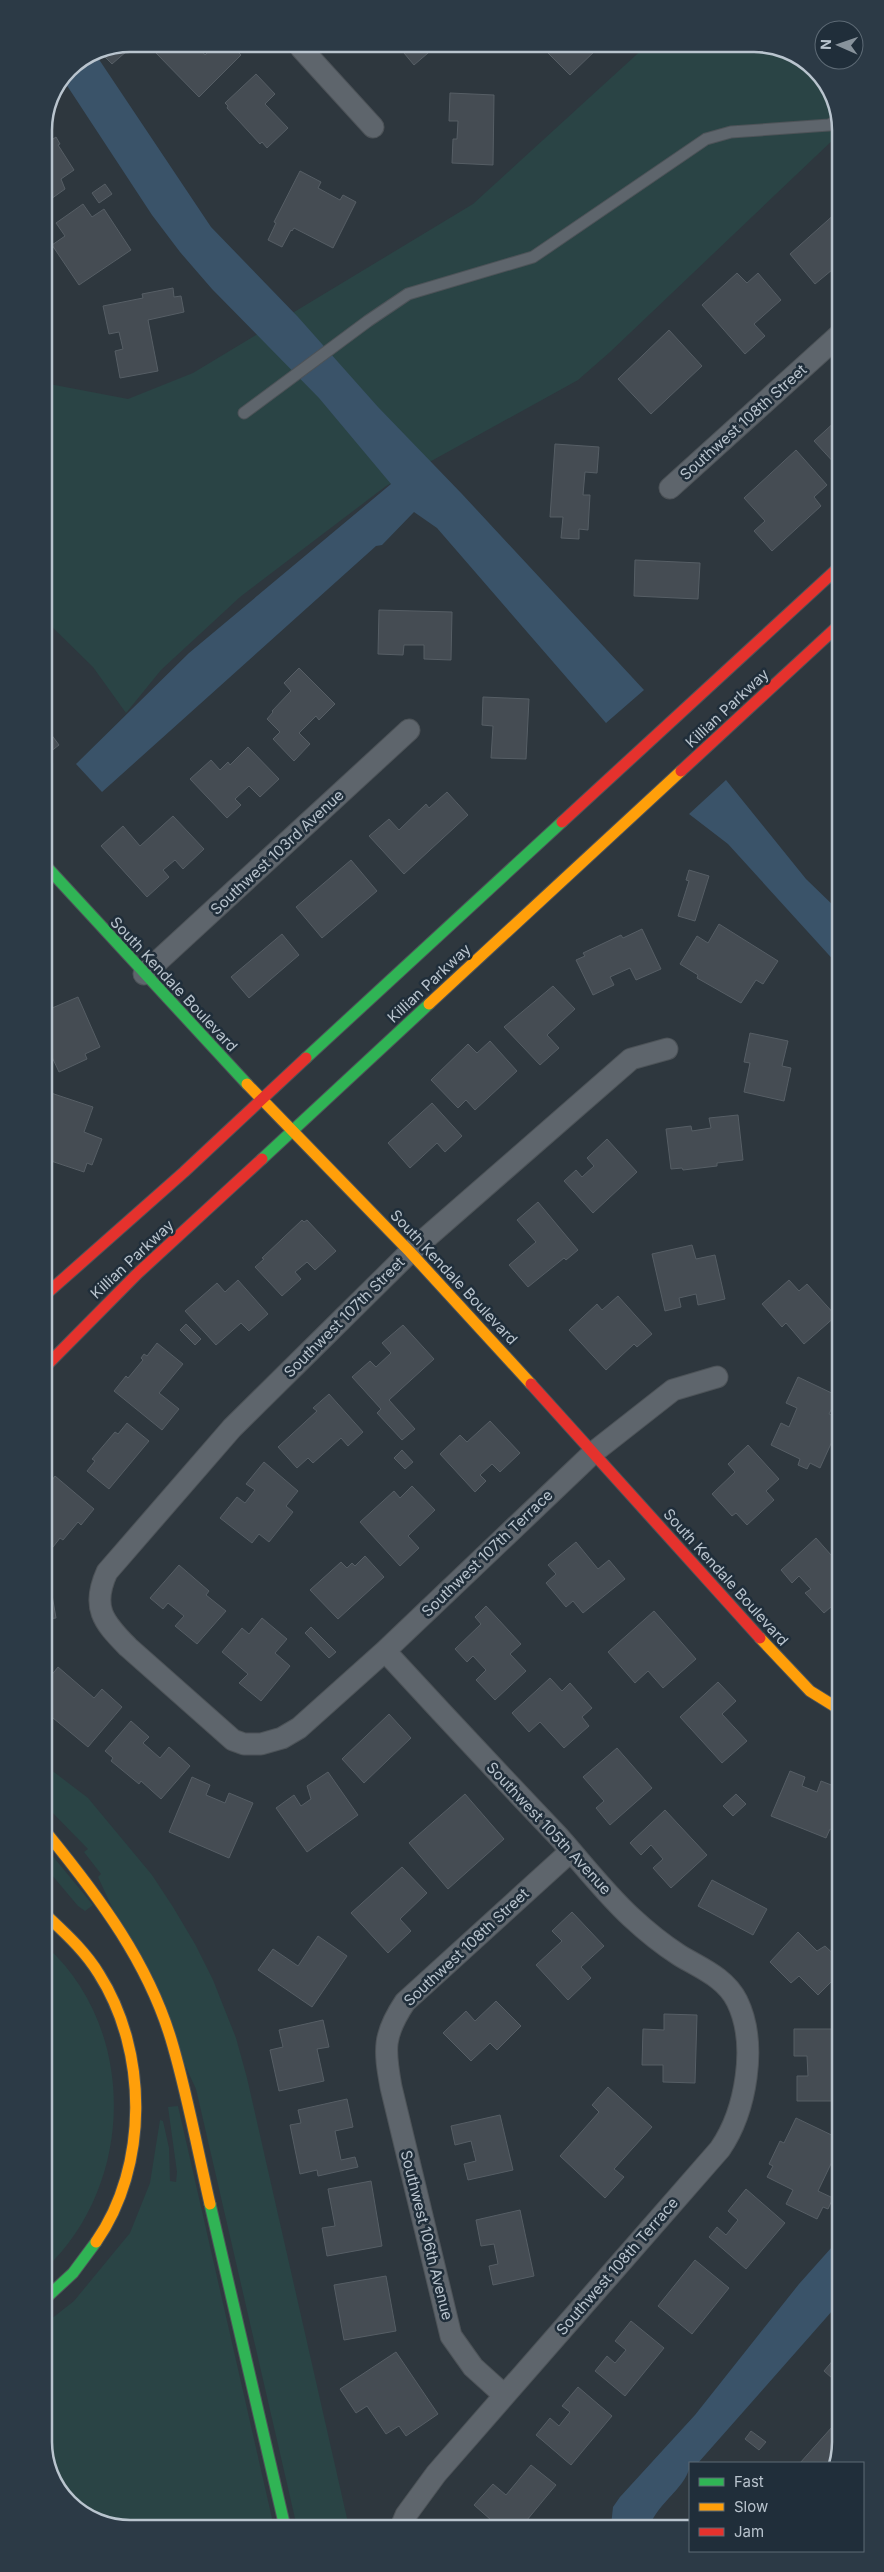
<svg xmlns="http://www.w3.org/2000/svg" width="884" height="2572" font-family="Inter,sans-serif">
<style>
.green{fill:#2a4445}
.water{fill:#3a5369}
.building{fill:#454c53;stroke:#565e65}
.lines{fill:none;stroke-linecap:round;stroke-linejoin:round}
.lane-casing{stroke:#4d5358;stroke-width:13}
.street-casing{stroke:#4d5358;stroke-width:23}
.fast-casing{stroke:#4d5358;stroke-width:13}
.slow-casing{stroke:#4d5358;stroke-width:13}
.jam-casing{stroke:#4d5358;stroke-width:13}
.lane{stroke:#5e656c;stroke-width:11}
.street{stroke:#5e656c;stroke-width:21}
.fast{stroke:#30b455;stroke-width:11}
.slow{stroke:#ff9f0a;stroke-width:11}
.jam{stroke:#e5322d;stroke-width:11}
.labels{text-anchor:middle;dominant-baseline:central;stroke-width:5;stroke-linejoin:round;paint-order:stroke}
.street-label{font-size:15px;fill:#b9c4ce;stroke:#202e3a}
.rim{fill:none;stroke:#b9c4ce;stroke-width:2.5}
</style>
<rect width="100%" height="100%" fill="#2e373e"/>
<path class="green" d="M760 44 811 65 837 108V136L610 352 578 380 386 486 240 597 161 670 126 713 93 667 44 619V383L128 399 193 373 473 204 647 45Z
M46 1766 88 1798 152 1875 173 1907 195 1944 213 1980 236 2038 247 2078 349 2527H297L196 2089 98 1877 101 1874 84 1852 88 1849 46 1806Z
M46 1848 93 1905 85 1911 78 1906 46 1868Z
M46 1946C138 2029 135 2184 46 2268Z
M178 2106 274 2527 124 2528 73 2507 47 2464 46 2323 74 2301 130 2233 150 2183 160 2120 163 2121 169 2148 170 2181 176 2182 177 2172 168 2107Z"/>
<path class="water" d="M94 52 211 227 298 317 378 407 462 494 644 690 606 723 437 528 414 512 382 545 376 546 102 792 76 764 189 653 391 484 319 398 212 289 180 252 152 215 64 81 69 69Z
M726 780 806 879 838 910V965L728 844 689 814Z
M840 2238V2302L698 2463H690C690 2485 656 2504 650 2526H611L613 2507 620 2497 695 2415 799 2284Z"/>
<path class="building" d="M541 46H595L598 48 570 75Z
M399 47H435L414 65Z
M200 49 205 55 211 49H235L241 55 199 97 155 52 157 50Z
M108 50H126L127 51 112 64 103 55Z
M256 74 275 94 265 104 288 128 267 148 262 142 260 144 227 108 228 106 225 103Z
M450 93 494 95 493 165 452 163 453 139H457L458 121H449Z
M44 133 50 141 56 137 60 144 58 145 74 170 61 179 65 189 44 204Z
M300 171 321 182 318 188 340 200 343 195 356 202 333 248 294 228 292 231 291 230 282 247 268 240 276 223 274 222Z
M105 184 112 194 99 203 92 193Z
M83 204 92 217 104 209 131 250 79 285 52 245 65 236 56 223Z
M837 212 838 265 815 284 790 254Z
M737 273 747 283 758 273 781 300 754 324 765 336 745 354 702 305Z
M173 288 174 297 181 296 184 312 148 320 158 371 120 378 115 351 123 349 119 332 109 334 103 306 143 298 142 294Z
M669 330 702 366 651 414 618 379Z
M838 419V465L837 466 814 441Z
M555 444 599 447 597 473 585 472 583 495H590L588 530 579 529V539L561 538 563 517H550Z
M796 450 827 485 814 497 821 506 772 551 754 531 765 521 744 498Z
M635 560 700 563 698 599 634 596Z
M379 610 452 612 451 660 424 659V645H404L403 655 378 654Z
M299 668 335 704 319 720 316 716 299 733 310 744 294 761 273 739 280 732 267 719 273 712 272 711 291 691 284 683Z
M483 697 529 699 526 759 491 758 493 726 482 725Z
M45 726 59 745 45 756Z
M248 747 279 779 260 797 249 786 235 799 241 805 227 818 190 779 211 760 220 770 228 762 230 765Z
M447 792 468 815 404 874 369 836 389 819 399 830 426 804 429 808Z
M173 816 204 849 183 869 175 860 163 870 169 877 147 897 101 846 123 826 140 846Z
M351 860 377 891 322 938 296 907Z
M689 870 709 876 695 921 678 916 689 881 686 880Z
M719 924 778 961 763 984 756 980 741 1003 697 978 698 975 680 964 697 936 708 943Z
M642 929 661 969 636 980 630 968 610 977 614 985 593 995 576 960 585 956 583 953 621 935 623 938Z
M282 934 299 955 249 998 231 977Z
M553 986 575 1009 547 1035 559 1048 540 1065 504 1027Z
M78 997 100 1047 85 1054 87 1059 59 1072 45 1042V1011Z
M750 1033 788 1041 782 1066 791 1068 784 1101 744 1092 750 1063 744 1062Z
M490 1041 517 1071 475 1110 466 1100 458 1108 431 1080 468 1044 477 1053Z
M51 1093 93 1107 84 1132 102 1139 92 1165 87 1163 84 1172 45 1159V1138L50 1123 45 1121V1109Z
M432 1103 462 1136 445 1152 437 1143 410 1168 388 1143Z
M738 1115 743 1160 717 1163V1166L683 1170 682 1168 671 1169 666 1129 691 1126 692 1131 711 1128 709 1118Z
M607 1139 637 1172 593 1213 564 1181 576 1170 582 1177 594 1166 587 1158Z
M538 1202 578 1250 566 1260 564 1258 528 1287 509 1265 536 1242 517 1220Z
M302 1220 304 1222 307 1220 336 1251 315 1270 307 1262 295 1272 301 1279 282 1296 255 1267 264 1259 262 1258Z
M692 1245 696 1259 715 1255 725 1299 698 1305 696 1294 679 1298 681 1307 665 1311 652 1254Z
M238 1280 268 1314 249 1331 241 1323 216 1345 185 1311 217 1283 225 1292Z
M789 1280 799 1291 807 1284 836 1316 804 1344 786 1323 782 1327 762 1304Z
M618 1296 652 1334 637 1347 634 1344 606 1370 569 1330 597 1304 602 1310Z
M186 1324 201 1339 195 1345 180 1330Z
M403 1325 434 1359 389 1400 415 1429 402 1440 377 1413 381 1409 352 1377 370 1361 376 1367 391 1353 382 1343Z
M157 1343 183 1364 159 1393 179 1409 162 1430 114 1391 126 1376 128 1378 143 1360 141 1358 144 1354 147 1356Z
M798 1377 838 1396 829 1414 839 1418V1426L820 1468 810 1463 807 1469 798 1465 800 1459 771 1445 781 1423 789 1427 797 1408 786 1403Z
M329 1394 363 1432 348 1446 341 1438 313 1463 308 1458 297 1468 278 1447 317 1411 313 1408Z
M490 1421 520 1453 500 1472 492 1464 480 1475 486 1481 475 1492 440 1454 460 1435 467 1442Z
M127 1423 149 1441 109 1489 87 1471 95 1461 92 1459 115 1432 118 1434Z
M748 1445 779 1479 766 1491 774 1500 747 1525 736 1513 732 1516 712 1494 735 1472 728 1464Z
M402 1450 413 1462 405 1469 394 1458Z
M264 1462 298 1491 286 1506 293 1512 269 1542 259 1534 252 1543 220 1518 237 1497 245 1503 255 1490 246 1484Z
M55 1476 94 1509 81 1525 78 1522 63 1540 60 1538 46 1556V1505L50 1500 46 1496V1488Z
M412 1486 435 1510 408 1536 419 1548 400 1566 360 1522 394 1491 400 1498Z
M816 1538 839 1564V1600L824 1613 805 1593 811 1589 799 1576 792 1583 781 1570Z
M576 1542 598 1569 609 1560 625 1579 583 1613 573 1601 566 1607 546 1583 556 1574 548 1565Z
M365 1556 384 1577 338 1619 310 1590 341 1562 347 1568 352 1563 355 1566Z
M179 1565 209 1591 206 1595 226 1611 197 1644 175 1626 184 1616 168 1603 163 1609 150 1598Z
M51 1589 56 1618 47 1619 52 1649 46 1650V1590Z
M486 1606 521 1644 510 1654 526 1671 495 1700 476 1680 486 1670 473 1656 467 1662 455 1649 481 1624 475 1617Z
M654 1611 696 1659 663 1688 648 1671 635 1683 608 1652Z
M262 1618 287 1639 275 1653 290 1666 261 1701 239 1683 248 1674 222 1652 242 1628 249 1634Z
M311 1627 336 1652 329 1658 305 1633Z
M58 1667 94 1698 102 1689 122 1707 88 1747 47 1713 46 1715V1682Z
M550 1678 562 1691 570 1683 592 1708 582 1717 589 1726 564 1748 540 1722 529 1732 512 1713Z
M718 1682 736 1701 722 1714 747 1741 722 1763 680 1717Z
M389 1714 411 1738 364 1783 342 1759Z
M131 1721 149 1737 143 1743 160 1758 169 1747 190 1766 161 1799 141 1781 139 1784 111 1761 113 1758 105 1751Z
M617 1748 652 1788 610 1825 596 1808 604 1801 583 1777Z
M790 1771 805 1777 802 1786 817 1792 821 1781 839 1788V1833L830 1829 826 1838 771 1816Z
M328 1772 358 1815 307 1852 276 1808 294 1795 301 1806 311 1799 307 1786Z
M192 1777 210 1785 206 1795 225 1803 229 1793 253 1803 229 1858 169 1832Z
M465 1794 504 1839 448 1889 409 1843Z
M736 1794 746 1804 733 1816 723 1806Z
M665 1810 707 1855 671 1888 653 1868 663 1859 651 1845 641 1855 630 1843Z
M402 1867 427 1893 400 1919 411 1931 388 1953 351 1913Z
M712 1880 767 1909 753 1935 698 1906Z
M572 1912 604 1946 581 1967 591 1978 568 2000 536 1965 562 1941 552 1931Z
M798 1932 817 1951 825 1946 840 1960V1973L818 1995 799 1976 791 1983 770 1962Z
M318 1936 347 1956 312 2007 258 1970 273 1949 298 1966Z
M496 2001 521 2026 497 2050 490 2043 471 2061 443 2033 466 2011 475 2021Z
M664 2014 697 2015 695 2083 663 2082V2065H642L643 2029 664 2030Z
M323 2020 329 2047 317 2049 324 2081 279 2091 270 2050 283 2047 279 2030Z
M794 2029H833L832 2101H797V2076H808L807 2056H794Z
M608 2087 652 2127 614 2169 624 2177 605 2198 560 2156 599 2112 592 2105Z
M347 2099 353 2127 335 2131 341 2160 355 2157 358 2167 318 2176 317 2170 300 2174 290 2125 301 2123 298 2110Z
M500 2115 513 2170 468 2180 464 2164 476 2161 471 2141 455 2145 451 2126Z
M796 2118 840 2139V2145L818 2191 833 2198 828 2209 823 2207 817 2219 786 2204 793 2190 767 2177 773 2166 769 2164 780 2141 784 2143Z
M371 2181 382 2246 327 2256 322 2228 335 2226 328 2189Z
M746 2189 785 2223 746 2269 709 2237 717 2227 726 2235 738 2220 728 2211Z
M520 2210 534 2276 493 2285 489 2266 498 2264 494 2244 481 2246 476 2220Z
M695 2260 729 2288 692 2334 658 2306Z
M386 2276 396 2331 344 2340 334 2285Z
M631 2321 664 2348 625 2396 595 2371 607 2356 615 2363 626 2350 615 2341Z
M396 2352 438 2414 406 2436 399 2426 386 2434 367 2406 356 2413 340 2389Z
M840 2352V2385L824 2371Z
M578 2387 612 2416 571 2465 536 2435 550 2418 559 2426 570 2412 562 2406Z
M840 2418V2442L833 2463H800Z
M751 2431 766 2442 759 2450 745 2439Z
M531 2465 556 2485 522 2526 499 2527 474 2505 493 2484 506 2495Z"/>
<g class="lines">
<defs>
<path id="lane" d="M244 413 368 321 408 294 533 257 706 139 731 132 829 125 837 121"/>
<path id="street" d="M301 48 373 127
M670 488 838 336
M144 974 409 730
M667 1049 631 1059 410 1252 232 1428 107 1572C91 1607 103 1622 128 1647L233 1740 244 1744H261L282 1738 299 1728 385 1651 594 1452 673 1390 717 1377
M385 1651C442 1713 500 1775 558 1836 582 1863 605 1893 631 1917 646 1931 662 1944 679 1955 700 1968 725 1977 737 2001 758 2044 746 2111 720 2149L436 2474 406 2515 401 2527
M504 2395 473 2367 451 2336 391 2087C384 2049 383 2035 405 2002L571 1851"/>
<path id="fast" d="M45 865 247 1084
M306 1058 562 822
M262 1159 429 1004
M210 2204 285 2527
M46 2298 73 2273 96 2242"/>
<path id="slow" d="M429 1004 681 771
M247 1084 410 1252 531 1384
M760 1638 810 1691 839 1709
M46 1832C99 1897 150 1964 173 2046 188 2098 198 2152 210 2204
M46 1915C66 1934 85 1951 99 1974 148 2051 149 2166 96 2242"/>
<path id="jam" d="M681 771 838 626
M562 822 838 568
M45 1295 184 1172 306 1058
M45 1367 138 1273 262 1159
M531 1384 760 1638"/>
</defs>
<use href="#lane" class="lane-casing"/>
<use href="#street" class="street-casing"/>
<use href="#fast" class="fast-casing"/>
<use href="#slow" class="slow-casing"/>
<use href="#jam" class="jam-casing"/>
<use href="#lane" class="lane"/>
<use href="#street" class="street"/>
<use href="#fast" class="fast"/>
<use href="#slow" class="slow"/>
<use href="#jam" class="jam"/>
</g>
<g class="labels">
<g class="street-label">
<text transform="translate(743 422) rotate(-42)">Southwest 108th Street</text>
<text transform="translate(727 708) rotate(-43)">Killian Parkway</text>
<text transform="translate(277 852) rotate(-43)">Southwest 103rd Avenue</text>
<text transform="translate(429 983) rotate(-43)">Killian Parkway</text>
<text transform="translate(174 984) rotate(47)">South Kendale Boulevard</text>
<text transform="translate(132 1259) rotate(-43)">Killian Parkway</text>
<text transform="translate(454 1277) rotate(47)">South Kendale Boulevard</text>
<text transform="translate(344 1317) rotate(-45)">Southwest 107th Street</text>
<text transform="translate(487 1553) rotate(-44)">Southwest 107th Terrace</text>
<text transform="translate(726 1577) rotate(48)">South Kendale Boulevard</text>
<text transform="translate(549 1828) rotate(47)">Southwest 105th Avenue</text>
<text transform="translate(466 1947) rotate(-43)">Southwest 108th Street</text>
<text transform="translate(427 2235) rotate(76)">Southwest 106th Avenue</text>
<text transform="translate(617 2266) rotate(-49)">Southwest 108th Terrace</text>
</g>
</g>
<path d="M0 0H884V2572H0ZM130 52H754A78 78 0 0 1 832 130V2442A78 78 0 0 1 754 2520H130A78 78 0 0 1 52 2442V130A78 78 0 0 1 130 52Z" fill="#2c3a46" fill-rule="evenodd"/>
<path class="rim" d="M130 52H754A78 78 0 0 1 832 130V2442A78 78 0 0 1 754 2520H130A78 78 0 0 1 52 2442V130A78 78 0 0 1 130 52Z"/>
<rect x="689" y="2462" width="175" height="90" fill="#202e3a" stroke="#5d6a75"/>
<rect x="699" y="2478" width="25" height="8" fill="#30b455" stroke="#5d6a75"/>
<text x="734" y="2487" font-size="15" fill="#b9c4ce">Fast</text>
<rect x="699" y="2503" width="25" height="8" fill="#ff9f0a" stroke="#5d6a75"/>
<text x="734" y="2512" font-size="15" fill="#b9c4ce">Slow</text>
<rect x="699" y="2528" width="25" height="8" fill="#e5322d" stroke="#5d6a75"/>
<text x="734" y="2537" font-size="15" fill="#b9c4ce">Jam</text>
<g transform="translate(839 45) rotate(272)"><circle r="24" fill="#202e3a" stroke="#5d6a75"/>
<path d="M0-4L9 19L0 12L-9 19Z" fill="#88939c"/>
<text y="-8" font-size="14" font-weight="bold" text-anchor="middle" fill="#b9c4ce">N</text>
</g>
</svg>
